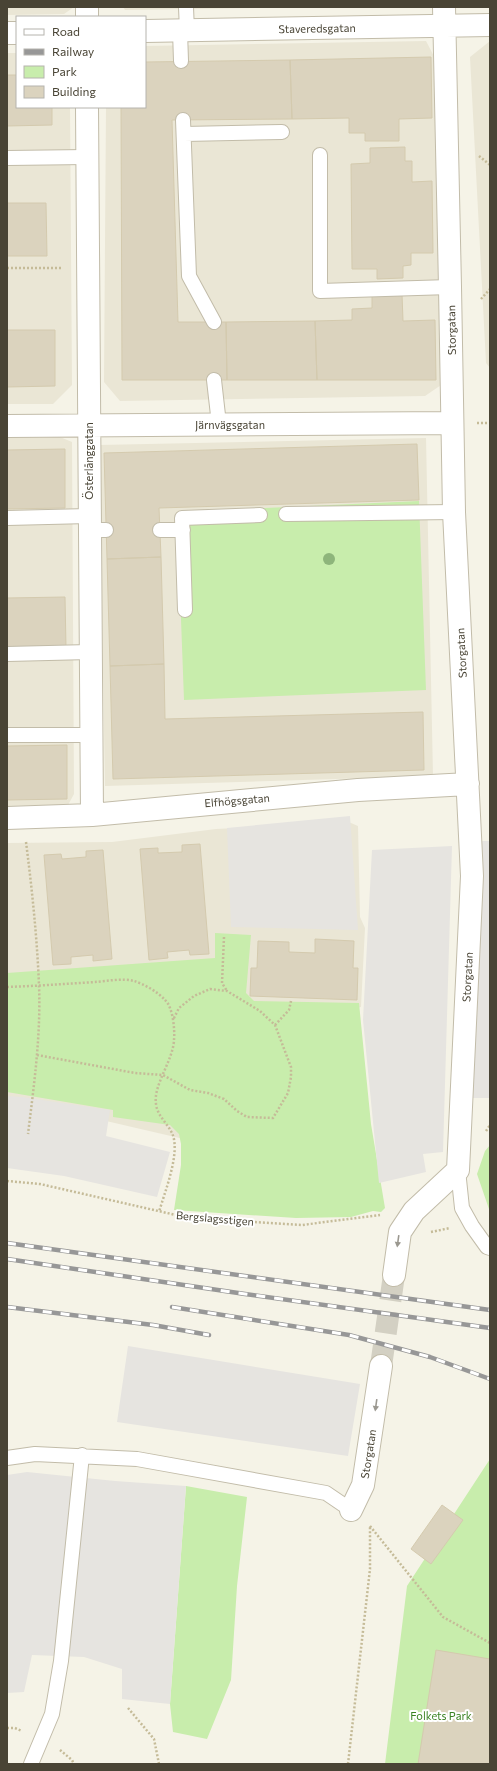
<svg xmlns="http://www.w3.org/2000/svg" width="497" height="1771" font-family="Commissioner,sans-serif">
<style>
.residential{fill:#eae6d5}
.green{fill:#c8edac}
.parking{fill:#e6e4e0}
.building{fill:#dbd3be;stroke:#d4caae}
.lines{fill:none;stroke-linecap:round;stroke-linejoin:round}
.street-tunnel{stroke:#d3d0c3;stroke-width:22;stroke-dasharray:22 11;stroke-linecap:butt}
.lane-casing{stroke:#c2bca9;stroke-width:16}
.street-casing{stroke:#c2bca9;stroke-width:24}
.path{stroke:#c5bb98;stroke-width:2.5;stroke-dasharray:2 2;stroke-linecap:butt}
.lane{stroke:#fff;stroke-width:14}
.street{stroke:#fff;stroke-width:22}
.rail-casing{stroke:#979797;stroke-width:4.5}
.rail{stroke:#fff;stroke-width:3;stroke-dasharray:9;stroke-linecap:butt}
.tree{fill:#8eb57b}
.oneway{fill:#9b9890}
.labels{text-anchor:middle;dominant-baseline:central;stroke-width:4;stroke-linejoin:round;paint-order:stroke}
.street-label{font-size:11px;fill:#494435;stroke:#fff}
.park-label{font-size:11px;fill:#3a8222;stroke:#fff}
</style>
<rect width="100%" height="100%" fill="#f5f3e7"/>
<path class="residential" d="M7 7H74L64 14 7 15Z
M123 7H318L125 10Z
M426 41 438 64 444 383 425 396 120 401 104 382 106 107H145V46Z
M490 41V368L486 363 470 57Z
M7 53H17V107H70L72 385 53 404H7Z
M7 437H60L72 442 74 794 68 805 7 806Z
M426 438 433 776 105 786 99 445Z
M344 820 358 826 360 917 365 928 361 1007 328 1015 188 1140 7 1098V843L112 842 216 829 317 824Z"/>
<path class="green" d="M419 501 426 690 184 700 177 512Z
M215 933 251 935 246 993 254 1001 359 1003 371 1124 385 1208 381 1212 373 1211 351 1217 296 1218 174 1210 181 1165V1144L179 1134 170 1125 113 1117V1110L7 1092V973L215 958Z
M490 1145V1212L477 1174 485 1151Z
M490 1459V1764H385L407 1586Z
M186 1486 247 1497 237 1586 231 1680 207 1739 173 1732 170 1704Z"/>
<path class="parking" d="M350 816 358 930 231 927 227 828Z
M478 841H490V1098H471Z
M452 846 443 1152 423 1154 426 1172 379 1183 363 1020 372 850Z
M7 1096 22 1097 110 1110 106 1136 170 1152 157 1197 64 1176 7 1168Z
M128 1346 360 1384 348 1456 117 1422Z
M27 1472 115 1481 186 1486 170 1704 122 1699V1669L84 1657 32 1655 24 1692 7 1693V1475Z"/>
<path class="building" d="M431 57 432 118 399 119V141H365V133H349V118L292 119 290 60Z
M290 60 292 119 172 120 178 322H226L227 380H122L121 107H145V62Z
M7 75H17V107H52V125L7 126Z
M405 147V161H412V182L432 181 433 253H411V265L403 266V278L377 279V269H352L351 164 370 163V148Z
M7 203H46L47 256H7Z
M372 294H402L403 321 435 320 436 380H317L315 321 352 320V309L372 308Z
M315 321 317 380H227L226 322Z
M7 330H55V386L7 387Z
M417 444 419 500 159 508 161 557 107 559 104 453Z
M65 449V508L7 509V450Z
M161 557 164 664 110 666 107 559Z
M65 597 66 648 7 649V598Z
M164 664 165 719 423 712 424 770 113 779 110 666Z
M67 745V799L7 800V746Z
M200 844 209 954 190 955 189 950 167 952 168 958 149 960 140 849 158 848V853L182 852V845Z
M103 850 112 959 93 961V955L71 957V964L53 965 44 855 61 854 62 859 86 857V851Z
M315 939 354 941 353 968H358L357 1000 250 996 251 968H257L258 941 289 942V952L315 953Z
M442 1505 463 1520 431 1564 411 1549Z
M436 1650 490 1659V1764H418Z"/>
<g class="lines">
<path class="street-tunnel" d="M381 1366 394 1275"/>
<defs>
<path id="lane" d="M186 7 187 31
M180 31 181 61
M183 120 189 276 214 322
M184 134 282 132
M320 155V291L450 287
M7 158 87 157
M214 380 219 424
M286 514 454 512
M7 518 89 516
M89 530H106
M160 530H183
M185 610 182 518 260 515
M7 654 90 652
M7 735H91
M458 1170 462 1208 472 1226 487 1247 490 1248
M7 1458 35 1454 137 1459 326 1493 351 1510
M31 1764 52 1714 61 1661 82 1455"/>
<path id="street" d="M87 7V17
M145 31 490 25
M7 33H17
M87 107 92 815
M7 426 452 423
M7 818 92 815 358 790 468 784
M394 1275 400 1232 414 1211 458 1170 472 876 454 512 450 287 444 7
M351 1510 363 1485 381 1366"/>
</defs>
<use href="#lane" class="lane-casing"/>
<use href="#street" class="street-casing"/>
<path class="path" d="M479 156 490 165
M7 268H63
M481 299 490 289
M477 423H490
M26 842C32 889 37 937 39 985 41 1035 34 1085 28 1134
M224 937 222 983 227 991
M7 987C36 986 65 984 95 982 107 981 123 978 134 981 144 984 158 992 165 1000 173 1007 175 1030 174 1040 173 1061 153 1085 156 1104 157 1115 167 1123 172 1133 181 1152 165 1191 159 1212
M275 1025 289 1010 291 1001
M37 1055 135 1073 163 1075 190 1090 208 1093 224 1099 237 1111 247 1117 273 1118 288 1093 291 1077V1067L275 1025 260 1011 227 991 210 989 194 996 179 1008 173 1020
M486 1131 490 1125
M7 1181 40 1184 189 1218 302 1225 380 1215
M431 1232 450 1228
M370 1526 443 1617 490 1643
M128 1708 154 1739 159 1764
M7 1728H15L22 1731
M60 1750 72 1760 74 1764
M348 1764 370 1569V1527"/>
<use href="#lane" class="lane"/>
<use href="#street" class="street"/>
<defs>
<path id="rail" d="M7 1243 490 1310
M7 1259 245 1294 490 1328
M7 1307 153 1325 209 1335
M172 1307 349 1335 430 1357 490 1379"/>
</defs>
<use href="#rail" class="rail-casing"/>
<use href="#rail" class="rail"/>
</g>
<circle class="tree" cx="329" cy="559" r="6"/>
<defs><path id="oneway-solid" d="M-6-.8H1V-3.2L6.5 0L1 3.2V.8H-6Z"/></defs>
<g class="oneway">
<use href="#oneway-solid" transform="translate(398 1241) rotate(98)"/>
<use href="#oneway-solid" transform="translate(376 1405) rotate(98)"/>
</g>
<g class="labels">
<g class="street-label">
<text transform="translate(317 28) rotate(-1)">Staveredsgatan</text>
<text transform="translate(451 330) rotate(-91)">Storgatan</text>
<text x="230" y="424">Järnvägsgatan</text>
<text transform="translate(88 461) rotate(-90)">Österlånggatan</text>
<text transform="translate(461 653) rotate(-93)">Storgatan</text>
<text transform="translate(237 800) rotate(-5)">Elfhögsgatan</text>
<text transform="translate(467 977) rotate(-87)">Storgatan</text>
<text transform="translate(215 1218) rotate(5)">Bergslagsstigen</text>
<text transform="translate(368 1454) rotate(-81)">Storgatan</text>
</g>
<g class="park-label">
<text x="441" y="1715">Folkets Park</text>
</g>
</g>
<rect width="497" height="1771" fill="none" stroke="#494435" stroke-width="16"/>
<rect x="16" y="16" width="130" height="92" fill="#ffffff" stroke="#b6b4ae"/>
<rect x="24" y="29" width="20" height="6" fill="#ffffff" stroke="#b6b4ae"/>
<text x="52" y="36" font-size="12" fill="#494435">Road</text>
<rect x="24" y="49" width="20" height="6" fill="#979797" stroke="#b6b4ae"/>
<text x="52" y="56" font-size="12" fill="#494435">Railway</text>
<rect x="24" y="66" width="20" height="12" fill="#c8edac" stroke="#b6b4ae"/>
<text x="52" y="76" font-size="12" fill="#494435">Park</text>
<rect x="24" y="86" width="20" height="12" fill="#dbd3be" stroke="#b6b4ae"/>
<text x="52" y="96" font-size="12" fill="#494435">Building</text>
</svg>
